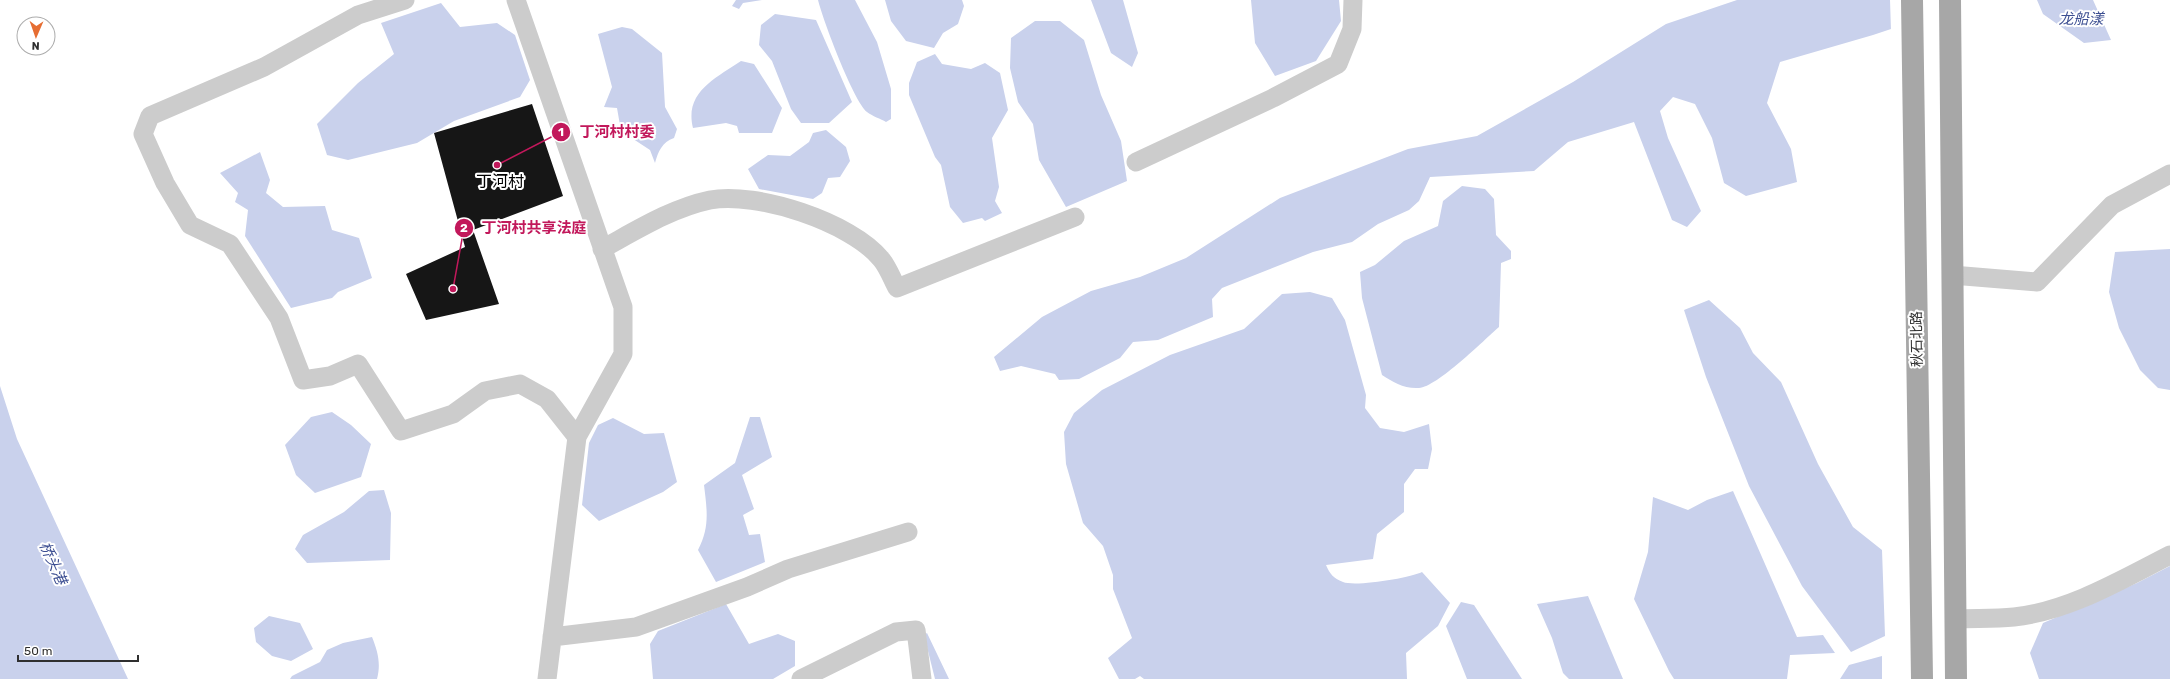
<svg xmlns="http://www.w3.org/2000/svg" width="2170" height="679" font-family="Rubik,'Noto Sans SC',sans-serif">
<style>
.water{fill:#c9d1ec}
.pier{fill:#fff}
.building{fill:#161616}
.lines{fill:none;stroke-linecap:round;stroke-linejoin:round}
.street{stroke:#ccc;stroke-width:19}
.primary{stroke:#a7a7a7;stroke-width:22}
.labels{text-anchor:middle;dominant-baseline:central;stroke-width:4;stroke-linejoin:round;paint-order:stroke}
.street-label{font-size:14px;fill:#2f2f2f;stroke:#fff}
.water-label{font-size:15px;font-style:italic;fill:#3d4f92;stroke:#fff}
.quarter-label{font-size:16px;fill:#000;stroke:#fff}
.leader{fill:none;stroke:#c2185b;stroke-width:1.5}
.callout-dot{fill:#c2185b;stroke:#fff;stroke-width:1.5}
.mark-label{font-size:12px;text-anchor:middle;font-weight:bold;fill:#fff}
.callout-label{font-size:15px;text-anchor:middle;font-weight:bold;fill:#c2185b;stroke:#fff;stroke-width:4;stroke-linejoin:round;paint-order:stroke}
</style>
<rect width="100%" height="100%" fill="#fff"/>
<path class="water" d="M736 0H762L743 3 739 9 732 6Z
M818 0H855L877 42 891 89V119L886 122C881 119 872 116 867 112 853 100 823 20 818 0Z
M885 0H962L964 6 958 24 943 33 934 48 906 41 891 21Z
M1091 0H1123L1138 53 1132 67 1111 53Z
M1251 0H1339L1341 21 1316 61 1275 76 1255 43Z
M1737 0H1974L1972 2 1873 35 1780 62 1767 103 1791 149 1797 182 1746 196 1724 183 1712 138 1695 104 1673 97 1660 111 1668 138 1701 211 1687 227 1672 220 1634 122 1568 142 1534 171 1430 177 1419 201 1409 210 1378 224 1352 242 1313 252 1222 288 1212 299 1213 317 1158 340 1133 342 1120 358 1079 379 1059 380 1055 374 1021 366 1000 371 994 357 1042 317 1091 291 1140 277 1186 258 1280 198 1408 149 1477 136 1573 82 1666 24Z
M2037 0H2093L2111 40 2084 43 2043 14Z
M441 3 460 27 497 23 515 35 530 80 520 97 454 121 417 143 348 160 327 155 317 124 358 83 394 54 381 23Z
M775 14 816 20 852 102 829 123H801L791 109 772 61 759 45 761 25Z
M1035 21H1060L1084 40 1101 95 1121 141 1127 181 1066 207 1039 160 1033 124 1018 102 1010 68 1011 38Z
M622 27 632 29 662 53 665 107 677 129 674 138C662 142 658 152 655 163L650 150 621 131 617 108 604 107 612 87 598 34Z
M935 54 942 64 971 69 985 63 1000 73 1008 110 992 138 999 187 995 201 1002 213 985 221 982 218 963 223 950 207 941 165 935 157 909 95V83L917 62Z
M741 61 754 64 782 108 772 133H739L737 126 726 123 693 128C684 92 716 78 741 61Z
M826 130 846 147 850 161 840 177 828 178 822 193 813 199 759 189 748 169 768 155 790 156 809 142 813 133Z
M260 152 270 180 266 193 283 207 325 206 332 230 359 238 372 278 338 292 332 298 291 308 245 236 248 210 235 202 238 193 220 173Z
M1462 186 1485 189 1494 199 1496 235 1511 251V259L1501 263 1499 327C1484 340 1437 387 1419 388 1404 389 1393 382 1382 375L1362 298 1360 272 1375 265 1404 241 1438 226 1443 201Z
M2170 249V390L2158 388 2140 370 2119 328 2109 292 2115 252Z
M1310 292 1332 298 1345 320 1366 395 1365 408 1380 428 1404 432 1429 424 1432 449 1428 469H1415L1404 484V512L1377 534 1373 559 1326 565C1330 574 1333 578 1343 582 1355 587 1410 578 1422 572L1450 603 1438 626 1406 653 1407 679H1144L1140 676 1135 679H1119L1108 658 1132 638 1113 589V575L1103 546 1083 523 1066 464 1064 432 1074 413 1102 390 1170 355 1244 329 1282 294Z
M1709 300 1740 328 1753 353 1781 382 1818 464 1853 527 1882 550 1885 636 1851 652 1802 586 1749 486 1706 377 1684 310Z
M0 386 17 439 128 679H0Z
M332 412 351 425 371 444 361 477 315 493 296 475 285 445 311 417Z
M750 417H760L772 457 742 475 754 509 743 515 749 535 760 534 765 562 716 582 698 550C710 527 707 510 704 485L735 463Z
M613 418 644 434 664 433 677 482 663 492 599 521 582 505 589 443 598 425Z
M384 490 391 513 390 560 307 563 295 549 303 535 344 512 369 491Z
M1733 491 1797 637 1823 635 1835 653 1790 655 1787 679H1674L1669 671 1634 599 1648 552 1653 497 1688 510 1707 500Z
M2170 566V679H2039L2030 653 2043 623 2137 583Z
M1588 596 1623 679H1569L1563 673 1552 638 1537 604Z
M1461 602 1474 605 1522 679H1467L1446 626Z
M726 604 749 644 778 634 795 641V666L773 679H653L650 644 658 631Z
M269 616 300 623 313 649 291 661 272 656 256 642 254 628Z
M927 633 949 679H935L924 635Z
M372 637C378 652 381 664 377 679H290L292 676 320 662 327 650 343 643Z
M1882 656V679H1840L1849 665Z"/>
<path class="pier" d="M1890 0H1976L1973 4 1891 31Z"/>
<path class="building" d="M532 104 563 196 473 230 499 304 426 320 406 274 465 247 434 133Z"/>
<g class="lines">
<path class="street" d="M405 0 358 15 264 67 150 116 143 134 165 183 190 225 230 244 279 318 303 380 330 376 358 364 401 431 453 414 485 391 520 384 547 399 577 437
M516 0 623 307V354L577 437 547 679
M1136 162 1273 98 1338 64 1352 29 1353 0
M602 249C637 230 672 208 710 200 756 191 851 222 881 259 888 267 892 279 897 288L1075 217
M1952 275 2037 282 2112 205 2170 174
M1955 619C1975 618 1994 619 2014 617 2069 611 2121 580 2170 555
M552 637 636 627 747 587 788 569 908 532
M801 679 896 632 916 630 922 679"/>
<path class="primary" d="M1912 0 1922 679
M1950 0 1956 679"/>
</g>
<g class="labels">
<g class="street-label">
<text transform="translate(1917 339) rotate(-91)">秋石北路</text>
</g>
<g class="water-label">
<text x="2081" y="19">龙船漾</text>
<text transform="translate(53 563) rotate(66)">桥头港</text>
</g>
<g class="quarter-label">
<text x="500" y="181">丁河村</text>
</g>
</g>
<path class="leader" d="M497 165L561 132M453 289L464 228"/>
<g class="callout-dot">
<circle cx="497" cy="165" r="4"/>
<circle cx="453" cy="289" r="4"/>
<circle cx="561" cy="132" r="10"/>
<circle cx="464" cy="228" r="10"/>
</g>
<g class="mark-label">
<text x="561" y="136">1</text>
<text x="464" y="232">2</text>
</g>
<g class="callout-label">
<text x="617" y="137">丁河村村委</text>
<text x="534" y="233">丁河村共享法庭</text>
</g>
<g transform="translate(36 36) rotate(182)"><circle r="19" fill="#ffffff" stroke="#acacac"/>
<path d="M0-3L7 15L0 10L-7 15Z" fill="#e66d32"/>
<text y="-6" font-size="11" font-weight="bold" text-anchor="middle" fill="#2f2f2f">N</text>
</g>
<path d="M18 655v6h120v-6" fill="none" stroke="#2f2f2f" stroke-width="2"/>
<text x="24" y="655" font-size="12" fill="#2f2f2f" stroke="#ffffff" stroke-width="3" paint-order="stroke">50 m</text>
</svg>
